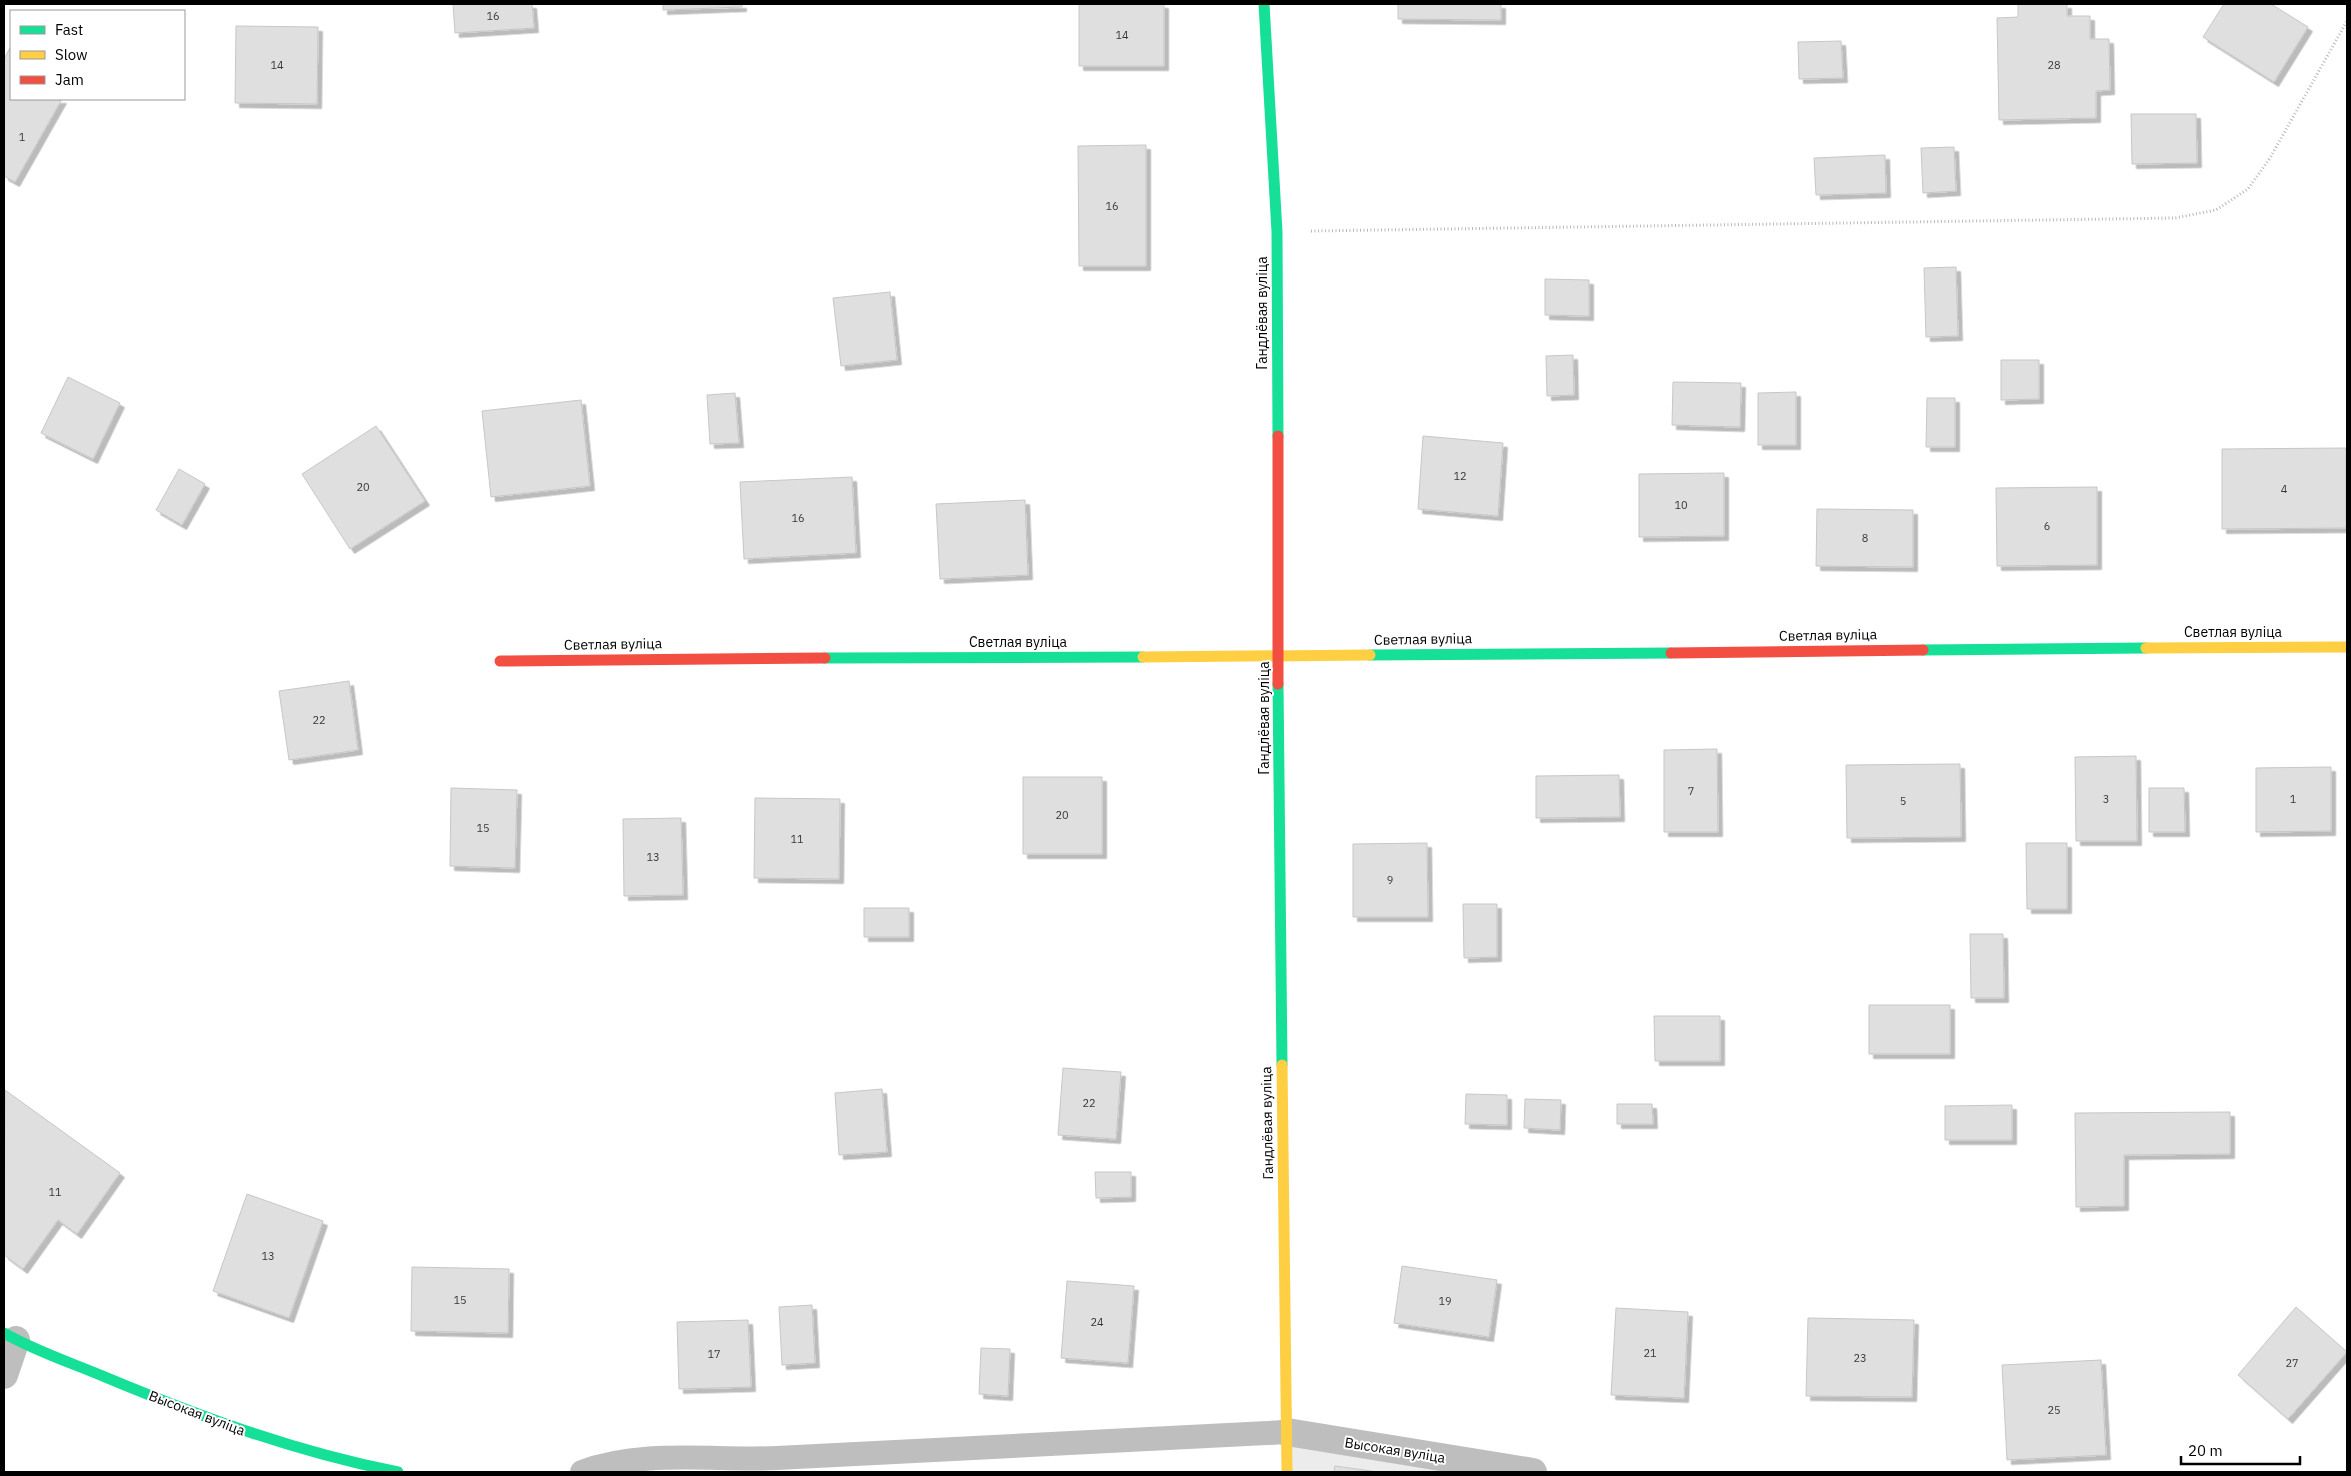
<svg xmlns="http://www.w3.org/2000/svg" width="2351" height="1476" font-family="'IBM Plex Sans',sans-serif">
<style>
.green{fill:#ececec}
.building{fill:#dfdfdf;stroke:#c7c7c7;filter:url(#shadow)}
.lines{fill:none;stroke-linecap:round;stroke-linejoin:round}
.path{stroke:#b9b9b9;stroke-width:3;stroke-dasharray:1 2.5;stroke-linecap:butt}
.lane{stroke:#bebebe;stroke-width:24}
.street{stroke:#bebebe;stroke-width:28}
.fast{stroke:#16e098;stroke-width:11}
.slow{stroke:#ffcf43;stroke-width:11}
.jam{stroke:#f24e42;stroke-width:11}
.labels{text-anchor:middle;dominant-baseline:central;stroke-width:4;stroke-linejoin:round;paint-order:stroke}
.number-label{font-size:11px;fill:#383838}
.street-label{font-size:14px;fill:#000;stroke:#fff}
</style>
<defs>
<filter id="shadow"><feDropShadow dx="4.5" dy="4.5" stdDeviation="0" flood-color="#0004"/></filter>
</defs>
<rect width="100%" height="100%" fill="#fff"/>
<path class="green" d="M1287 1432 1533 1472H1287Z"/>
<path class="building" d="M453 4H532L534 28 455 33Z
M663 4H742V7L663 10Z
M1079 4H1164V66H1079Z
M1398 4H1501V20L1398 19Z
M2018 4H2067V16H2090V39H2109L2110 90 2096 91V118L1999 120 1997 18 2018 17Z
M2224 4H2271L2308 27 2274 82 2203 37Z
M236 26 318 27 317 104 235 103Z
M1841 41 1843 78 1799 79 1798 42Z
M11 46V99H62L15 182 4 176V59Z
M2131 114H2196L2197 163 2132 164Z
M1146 145V266H1079L1078 146Z
M1954 147 1956 191 1923 193 1921 148Z
M1885 155 1886 193 1816 195 1814 158Z
M1956 267 1958 336 1926 337 1924 268Z
M1545 279 1589 280V316L1545 315Z
M890 292 897 360 841 366 833 298Z
M1573 355 1574 395 1547 396 1546 356Z
M2001 360H2039V399L2001 400Z
M68 377 120 403 93 459 41 433Z
M1673 382 1741 383 1740 427 1672 425Z
M1796 392V445H1758V393Z
M735 393 739 443 710 444 707 395Z
M1927 398H1955V447H1926Z
M581 400 590 486 491 497 482 411Z
M376 426 425 501 350 549 302 474Z
M1423 436 1503 443 1498 516 1418 509Z
M2346 448V528L2222 529V449Z
M179 469 205 484 182 525 156 510Z
M1724 473V536L1639 537V474Z
M852 477 856 553 744 559 740 482Z
M2097 487V565L1997 566 1996 488Z
M1025 500 1028 575 940 579 936 504Z
M1817 509 1913 510V567L1816 566Z
M349 681 358 750 289 760 279 691Z
M1717 749 1718 832H1664V750Z
M2136 756 2137 841H2076L2075 757Z
M1960 764 1961 837 1847 838 1846 765Z
M2331 767V831L2256 832V768Z
M1619 775 1620 817 1536 818V776Z
M1023 777H1102V854H1023Z
M451 788 517 790 515 868 450 866Z
M2149 788H2184L2185 832H2149Z
M755 798 840 799 839 879 754 878Z
M681 818 683 895 624 896 623 819Z
M1427 843 1428 917H1353V844Z
M2026 843H2067V909H2027Z
M1463 904H1497V957L1464 958Z
M864 908H909V937H864Z
M1970 934H2003L2004 998H1971Z
M1869 1005H1950V1054H1869Z
M1654 1016H1720V1061H1655Z
M1063 1068 1121 1072 1116 1139 1058 1135Z
M882 1089 887 1152 839 1155 835 1093Z
M5 1090 120 1173 77 1234 58 1220 23 1269 4 1255Z
M1466 1094 1507 1095V1125L1465 1124Z
M1525 1099 1561 1100 1560 1130 1524 1128Z
M1617 1104H1652L1653 1124H1617Z
M2012 1105V1140H1945V1106Z
M2230 1112V1154L2124 1155V1206L2076 1207 2075 1113Z
M1095 1172H1131V1197L1096 1198Z
M247 1194 323 1221 289 1318 213 1291Z
M1402 1266 1497 1280 1489 1337 1394 1323Z
M412 1267 509 1269 508 1333 411 1331Z
M1067 1281 1134 1286 1128 1363 1061 1358Z
M812 1305 815 1363 782 1365 779 1307Z
M2296 1307 2347 1352 2288 1419 2238 1375Z
M1616 1308 1688 1312 1684 1398 1611 1395Z
M1808 1318 1914 1320 1912 1397 1806 1396Z
M748 1320 751 1387 679 1389 677 1322Z
M981 1348 1010 1349 1008 1396 979 1394Z
M2101 1360 2106 1455 2007 1460 2002 1365Z
M1335 1466 1378 1472H1334Z"/>
<g class="lines">
<path class="path" d="M1311 231 2175 218 2216 210 2248 189 2270 158 2347 21"/>
<path class="lane" d="M582 1472C643 1449 714 1461 777 1458 947 1449 1117 1440 1287 1432"/>
<path class="street" d="M4 1375 16 1340
M1287 1432 1533 1472"/>
<path class="fast" d="M1264 4 1277 232 1278 436
M1923 650 2146 648
M1370 655 1671 653
M825 658 1143 657
M1278 684 1282 1065
M4 1333C35 1351 72 1363 105 1377 201 1417 296 1452 398 1472"/>
<path class="slow" d="M2146 648 2347 647
M1143 657 1370 655
M1282 1065 1287 1472"/>
<path class="jam" d="M1278 436V684
M1671 653 1923 650
M500 661 825 658"/>
</g>
<g class="labels">
<g class="number-label">
<text x="493" y="16">16</text>
<text x="1122" y="35">14</text>
<text x="277" y="65">14</text>
<text x="2054" y="65">28</text>
<text x="22" y="137">1</text>
<text x="1112" y="206">16</text>
<text x="1460" y="476">12</text>
<text x="363" y="487">20</text>
<text x="2284" y="489">4</text>
<text x="1681" y="505">10</text>
<text x="798" y="518">16</text>
<text x="2047" y="526">6</text>
<text x="1865" y="538">8</text>
<text x="319" y="720">22</text>
<text x="1691" y="791">7</text>
<text x="2106" y="799">3</text>
<text x="2293" y="799">1</text>
<text x="1903" y="801">5</text>
<text x="1062" y="815">20</text>
<text x="483" y="828">15</text>
<text x="797" y="839">11</text>
<text x="653" y="857">13</text>
<text x="1390" y="880">9</text>
<text x="1089" y="1103">22</text>
<text x="55" y="1192">11</text>
<text x="268" y="1256">13</text>
<text x="460" y="1300">15</text>
<text x="1445" y="1301">19</text>
<text x="1097" y="1322">24</text>
<text x="1650" y="1353">21</text>
<text x="714" y="1354">17</text>
<text x="1860" y="1358">23</text>
<text x="2292" y="1363">27</text>
<text x="2054" y="1410">25</text>
</g>
<g class="street-label">
<text transform="translate(1262 313) rotate(-90)">Гандлёвая вуліца</text>
<text x="2233" y="632">Светлая вуліца</text>
<text transform="translate(1828 635) rotate(-1)">Светлая вуліца</text>
<text transform="translate(1423 639) rotate(-1)">Светлая вуліца</text>
<text x="1018" y="642">Светлая вуліца</text>
<text transform="translate(613 644) rotate(-1)">Светлая вуліца</text>
<text transform="translate(1264 718) rotate(-90)">Гандлёвая вуліца</text>
<text transform="translate(1267 1123) rotate(-91)">Гандлёвая вуліца</text>
<text transform="translate(197 1413) rotate(21)">Высокая вуліца</text>
<text transform="translate(1395 1450) rotate(9)">Высокая вуліца</text>
</g>
</g>
<rect width="2351" height="1476" fill="none" stroke="#000000" stroke-width="10"/>
<rect x="10" y="10" width="175" height="90" fill="#ffffff" stroke="#999999"/>
<rect x="20" y="26" width="25" height="8" fill="#16e098" stroke="#999999"/>
<text x="55" y="35" font-size="15" fill="#000000">Fast</text>
<rect x="20" y="51" width="25" height="8" fill="#ffcf43" stroke="#999999"/>
<text x="55" y="60" font-size="15" fill="#000000">Slow</text>
<rect x="20" y="76" width="25" height="8" fill="#f24e42" stroke="#999999"/>
<text x="55" y="85" font-size="15" fill="#000000">Jam</text>
<path d="M2181 1456v8h119v-8" fill="none" stroke="#000000" stroke-width="2.5"/>
<text x="2188" y="1456" font-size="15" fill="#000000" stroke="#ffffff" stroke-width="4" paint-order="stroke">20 m</text>
</svg>
